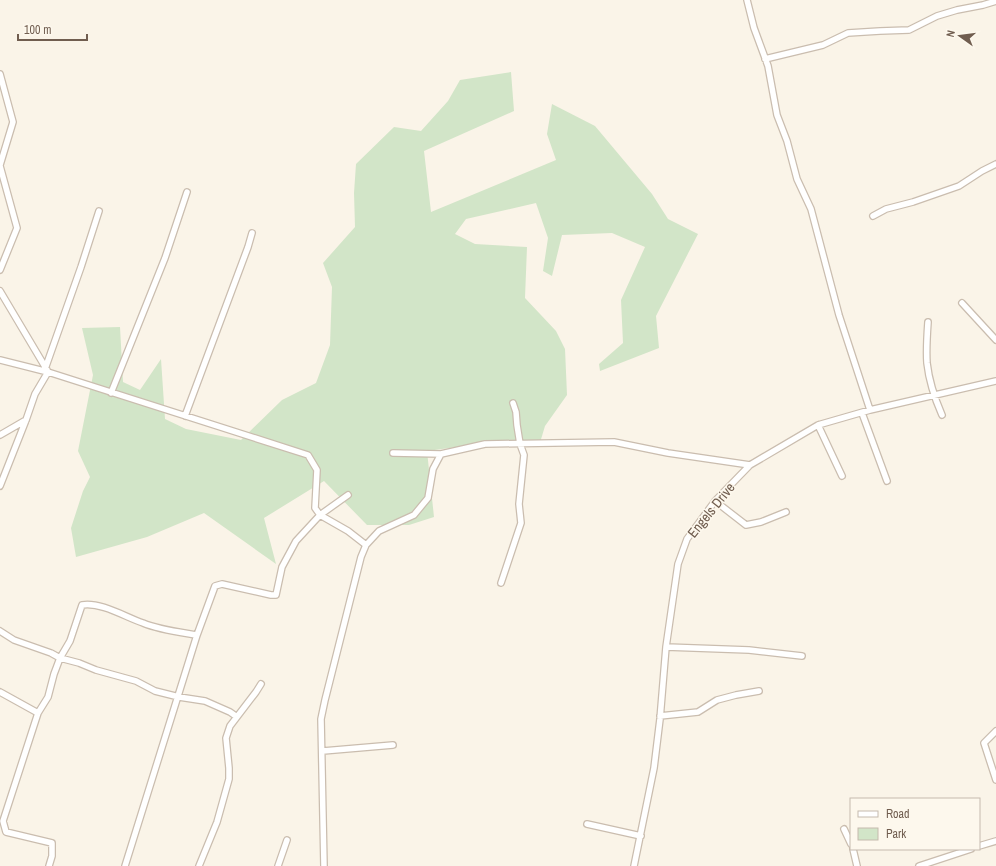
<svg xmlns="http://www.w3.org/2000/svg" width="996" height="866" font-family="'Archivo Narrow',sans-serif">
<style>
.green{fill:#d2e5c8}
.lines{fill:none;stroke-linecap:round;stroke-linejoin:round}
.minor-casing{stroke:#cabdaf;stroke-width:8}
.minor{stroke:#fff;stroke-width:5.5}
.labels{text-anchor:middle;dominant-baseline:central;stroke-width:3;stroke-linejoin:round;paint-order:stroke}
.street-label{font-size:14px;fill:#705d4f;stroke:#fdf8ed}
</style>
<rect width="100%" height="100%" fill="#faf4e8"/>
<path class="green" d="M511 72 514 111 424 151 431 212 556 160 547 134 552 104 595 126 652 194 668 219 698 234 656 316 659 348 600 371 599 364 623 343 621 300 645 247 612 233 562 235 552 276 543 271 548 238 536 203 466 219 455 234 475 244 527 247 525 298 556 331 565 349 567 395 545 426 539 446H487L472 445 427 451 434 517 409 525H367L324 481 264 518 276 564 204 513 147 537 76 557 71 528 83 491 90 477 78 451 93 375 82 328 120 327 123 382 140 390 161 359 165 419 186 429 241 440 282 400 316 383 330 345 332 287 323 263 355 227 354 193 356 164 394 127 421 131 448 101 460 80Z"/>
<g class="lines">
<defs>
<path id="minor" d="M747 0 754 28 768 66 777 115 787 141 797 179 811 209 839 315 870 410
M765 59 823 45 848 33 880 31 909 30 937 16 957 10 983 5 996 1
M0 74 13 122 0 165
M0 166 17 228 0 270
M873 216 886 209 913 202 959 186 982 171 996 164
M0 291 47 370
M962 303 996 340
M928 322C927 336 926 350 927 363 929 381 935 399 942 415
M0 360 48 372 308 455 317 470 315 508 320 515 348 531 366 545 361 557 325 700 321 719 324 866
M45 369 81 267 99 211
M111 393 165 258 187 192
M862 413 887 481
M185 416 248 247 252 233
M818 425 842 476
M0 435 26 420
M393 453 441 454
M0 486 26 420 35 394 48 372
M715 501 746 525 761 522 786 512
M366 545 379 531 414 515 428 498 433 469 441 454 485 444 614 442 668 453 750 465
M501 583 521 523 519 504 524 455 520 444 517 425 516 412 513 403
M0 631 14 640 51 653 60 658 79 663 96 670 136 681 155 691 179 697 205 701 230 712 237 717
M666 647 749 650 802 656
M0 692 38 713 3 821 6 832 52 843V856L49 866
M38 713 48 697 54 674 60 658 70 641 82 605C102 602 125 617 143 623 160 630 179 632 197 635
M660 716 698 712 717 700 736 695 759 691
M996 731 984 743 996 780
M323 751 393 745
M587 824 641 836
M844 829 851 844
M979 846 996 841
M853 849 857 866
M125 866 197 635 215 586 222 584 271 595H276L282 567 296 541 320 515 348 495
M199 866 217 822 229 779V768L226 738 230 726 256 692 261 684
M278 866 287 840
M634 866 654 768 660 719 666 647 678 564 687 539 715 501 750 465 818 425 870 410 996 381
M919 866 971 849"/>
</defs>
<use href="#minor" class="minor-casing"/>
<use href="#minor" class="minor"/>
</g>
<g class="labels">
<g class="street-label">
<text transform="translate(711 510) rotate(-51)">Engels Drive</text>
</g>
</g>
<rect x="850" y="798" width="130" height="52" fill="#fdf8ed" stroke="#c5baae"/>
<rect x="858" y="811" width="20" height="6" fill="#ffffff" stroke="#c5baae"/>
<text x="886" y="818" font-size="12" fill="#705d4f">Road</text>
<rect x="858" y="828" width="20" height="12" fill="#d2e5c8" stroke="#c5baae"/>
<text x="886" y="838" font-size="12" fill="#705d4f">Park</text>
<g transform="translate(960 36) rotate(284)" stroke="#fdf8ed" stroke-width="3" paint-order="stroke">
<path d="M0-3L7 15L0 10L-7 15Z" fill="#705d4f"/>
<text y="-6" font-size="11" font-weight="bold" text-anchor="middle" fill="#705d4f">N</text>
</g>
<path d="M18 34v6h69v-6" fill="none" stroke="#705d4f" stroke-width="2"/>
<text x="24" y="34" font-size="12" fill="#705d4f" stroke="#fdf8ed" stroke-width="3" paint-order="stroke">100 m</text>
</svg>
